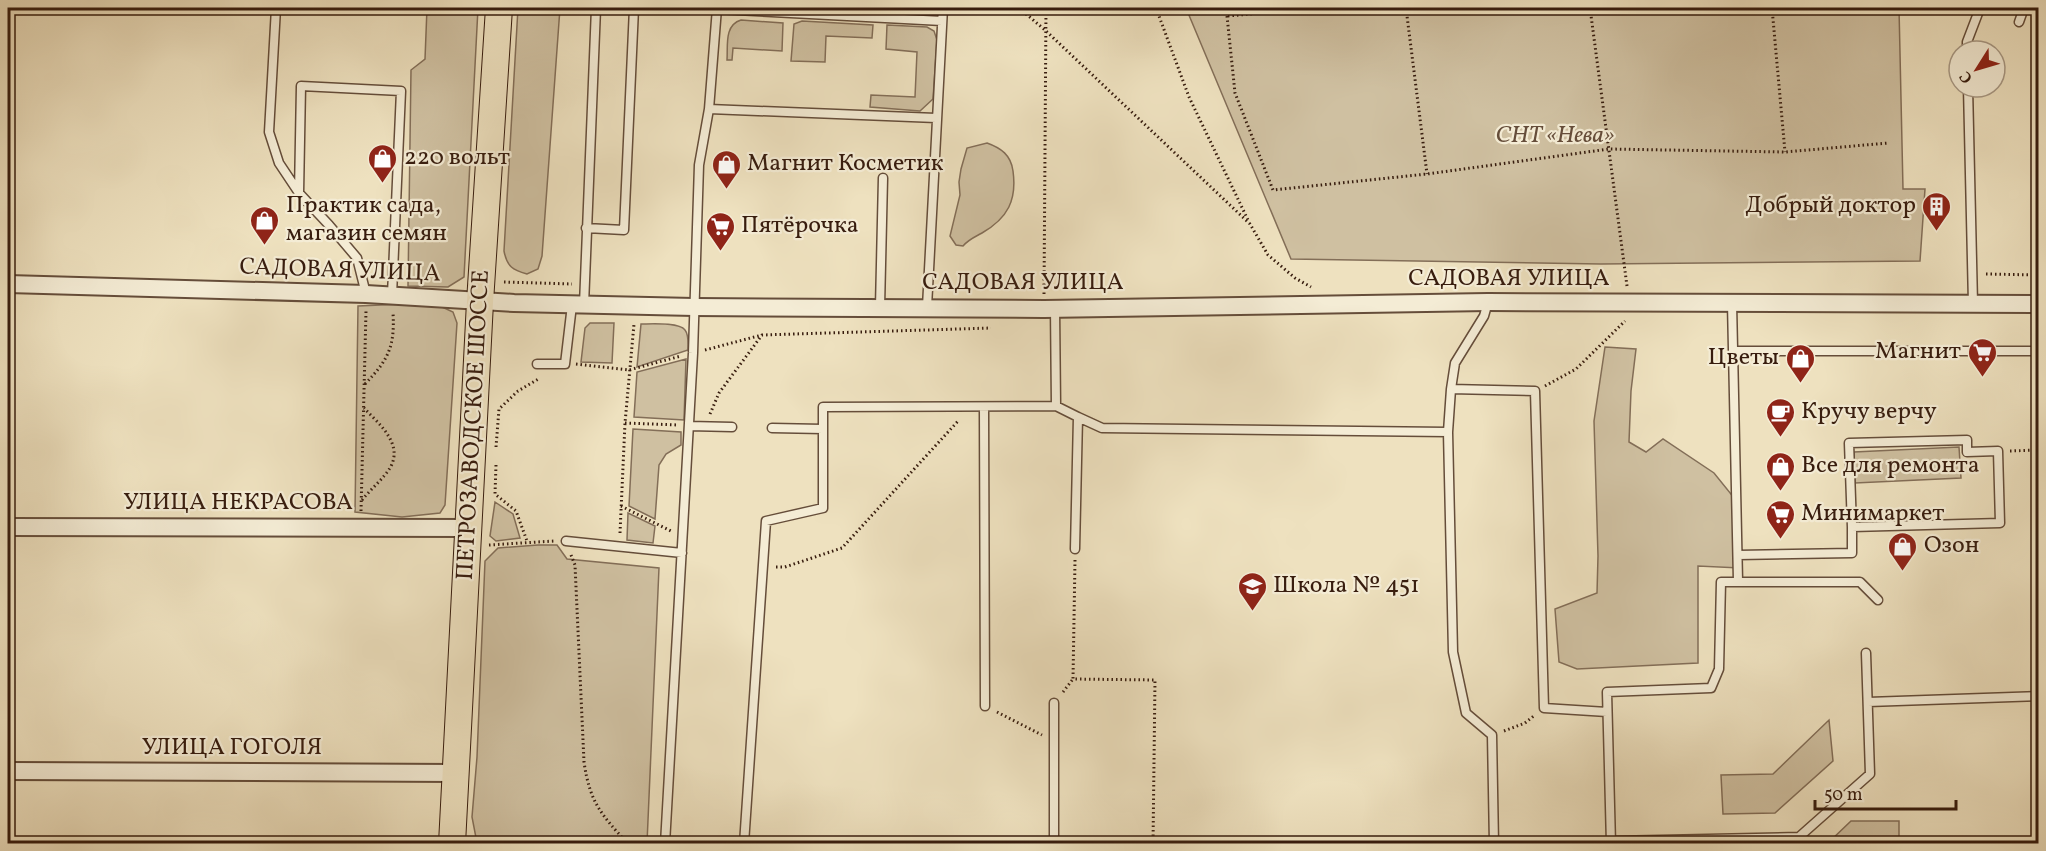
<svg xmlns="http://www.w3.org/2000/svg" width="2046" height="851" font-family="Vollkorn,serif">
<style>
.green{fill:#cfc0a1;stroke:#836e58;stroke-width:1.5}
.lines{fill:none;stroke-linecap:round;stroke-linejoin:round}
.lane-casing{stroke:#654d3a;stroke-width:11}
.street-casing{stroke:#654d3a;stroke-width:20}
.primary-casing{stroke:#371c0e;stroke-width:28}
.path{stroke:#371c0e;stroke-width:3;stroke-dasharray:1.5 3;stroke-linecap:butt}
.lane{stroke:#f4ecd5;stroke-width:8}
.street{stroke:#f4ecd5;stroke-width:16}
.primary{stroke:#eee1bf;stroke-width:26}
.labels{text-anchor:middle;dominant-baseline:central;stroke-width:4.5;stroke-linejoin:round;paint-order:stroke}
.park-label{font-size:24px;font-style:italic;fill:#654d3a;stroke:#f4ecd5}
.poi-label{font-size:24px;fill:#371c0e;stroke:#f4ecd5;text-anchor:start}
.street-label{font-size:24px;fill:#371c0e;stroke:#f4ecd5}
</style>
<rect width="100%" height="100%" fill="#eee1bf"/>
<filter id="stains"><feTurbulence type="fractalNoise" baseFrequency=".00333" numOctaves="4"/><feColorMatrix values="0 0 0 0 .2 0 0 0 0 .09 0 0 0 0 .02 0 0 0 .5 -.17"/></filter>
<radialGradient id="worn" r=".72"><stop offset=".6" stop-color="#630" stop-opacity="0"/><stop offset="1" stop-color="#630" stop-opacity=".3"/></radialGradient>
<path class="green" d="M427 8H478L464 277 448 287 408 286 411 70 425 59Z
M518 8H560L542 256 538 269 527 274C513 270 507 267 504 251Z
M1186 8H1899L1903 189H1925L1920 261 1601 264 1291 259Z
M741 20 783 23 782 51 733 48 732 60H727C728 46 724 25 741 20Z
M802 21 873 25 872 38 826 36 825 62 791 61 794 24Z
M887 25 927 27 934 31 937 40 933 99 920 111 870 107 871 95 915 97 917 52 886 49Z
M987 143C1001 148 1011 155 1013 171 1017 200 1008 218 982 233 975 237 969 239 963 246L956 245 950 236 960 195 959 182 961 169 967 148Z
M404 304 440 306 453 312 457 323 445 505 440 513 402 517 355 512 358 306Z
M590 323H614L612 363 581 362 585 328Z
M641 324C651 324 679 322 685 330 689 335 688 343 688 350L637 367Z
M1605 347 1636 349 1631 391 1629 442 1646 452 1663 439 1714 473 1735 499 1740 568 1698 566V663L1577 669 1559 662 1555 609 1597 593 1598 556 1594 421Z
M686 359 684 420 634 417 637 372Z
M633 429 681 432V445L666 454 659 465 655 519 629 506Z
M1959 447 1961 478 1855 483 1854 452Z
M495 502 513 514 520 538 496 541 490 536Z
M628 513 655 526 653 543 627 540Z
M538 545H557L567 559 659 568 647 843H477L472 817 477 757 485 561 498 548Z
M1829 720 1833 761 1775 813 1723 814 1721 775 1773 774Z
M1851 821H1899V843H1828Z"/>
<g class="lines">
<defs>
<path id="lane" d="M276 8 269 132 279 163 299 193 329 225 357 258 366 294
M717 9 942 21
M2019 22 2024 8
M1967 51V42L1980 8
M1968 87 1973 304
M709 109 936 118
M299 193 301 86 401 91 392 295
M586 228 624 230 634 8
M1488 302 1484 316 1455 363 1451 389 1448 432 1453 652 1466 713 1492 735 1494 844
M1732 303 1738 581
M584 305 596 8
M880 307 883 178
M927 307 943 8
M1055 308 1056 406 1078 417 1075 549
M1733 351H2038
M537 364H565L572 305
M1451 389 1535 391 1544 708 1607 712
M984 407 985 706
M1078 417 1102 428 1448 432
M689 426 732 427
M772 428 823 429
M566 541 682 553
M1738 555 1852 553V527L2000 523 1998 451 1967 452V440L1849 443 1852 527
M1868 702 2038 696
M1611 841 1799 837 1870 774 1866 653
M665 844 693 353 699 165 709 109 717 8
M744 844 766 521 823 508V407L1056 406
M1054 844V703
M1611 844 1607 692 1711 688 1719 669 1721 582H1860L1878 600"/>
<path id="street" d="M8 284 366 294 514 303 694 307 1044 309 1488 302 2038 304
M8 527 468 528
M8 771 456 773"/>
<path id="primary" d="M452 844 480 302 499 8"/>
</defs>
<use href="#lane" class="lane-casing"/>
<use href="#street" class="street-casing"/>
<use href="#primary" class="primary-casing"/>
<path class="path" d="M1019 8 1045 30 1250 224 1268 255 1295 278 1311 287
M1156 8 1189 97 1248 220
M1226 8 1227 16 1320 8
M1406 8 1427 174
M1590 8 1627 286
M1772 8 1785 152
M1227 16 1235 93 1273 190 1427 174 1609 149 1785 152 1888 143
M1986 274 2038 275
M504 282 572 284
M1044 294 1046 8
M705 350 762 335 991 328
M576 364 629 370 681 356
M365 384C388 360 395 347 393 313
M1545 386 1576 369 1625 321
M710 414 719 393 762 335
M625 423 678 425
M496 447 499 409 518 391 540 378
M2010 451 2038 450
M496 465 495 494 516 511 527 541
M362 500C371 489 383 479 390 468 404 444 379 424 364 408
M621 506 671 531
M361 511 366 311
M620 533 625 423 634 324
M489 545 554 541
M571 555 575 565 584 762C590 803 601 814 628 844
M1075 560 1073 679 1155 680 1153 844
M776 567H785L842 548 959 420
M1063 692 1073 679
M997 712 1042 735
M1504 731 1525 723 1535 715"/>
<use href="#lane" class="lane"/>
<use href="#street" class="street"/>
<use href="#primary" class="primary"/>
</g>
<defs>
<symbol id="shop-pin" viewBox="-11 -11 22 30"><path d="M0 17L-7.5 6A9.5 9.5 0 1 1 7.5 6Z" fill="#8f2418" stroke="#f4ecd5"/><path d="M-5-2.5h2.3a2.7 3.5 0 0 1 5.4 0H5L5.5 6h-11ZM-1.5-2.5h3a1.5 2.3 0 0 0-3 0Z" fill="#fff"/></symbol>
<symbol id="building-pin" viewBox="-11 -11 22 30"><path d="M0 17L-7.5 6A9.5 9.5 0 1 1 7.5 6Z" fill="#8f2418" stroke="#f4ecd5"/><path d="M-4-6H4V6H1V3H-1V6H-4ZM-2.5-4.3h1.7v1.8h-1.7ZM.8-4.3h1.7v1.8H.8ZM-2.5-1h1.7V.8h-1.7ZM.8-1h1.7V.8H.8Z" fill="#fff"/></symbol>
<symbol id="supermarket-pin" viewBox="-11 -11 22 30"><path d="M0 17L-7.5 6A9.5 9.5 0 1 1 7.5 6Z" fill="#8f2418" stroke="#f4ecd5"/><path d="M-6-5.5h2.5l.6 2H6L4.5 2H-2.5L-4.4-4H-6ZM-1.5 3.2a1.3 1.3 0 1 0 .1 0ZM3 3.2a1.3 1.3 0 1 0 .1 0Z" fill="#fff"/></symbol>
<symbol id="cafe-pin" viewBox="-11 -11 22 30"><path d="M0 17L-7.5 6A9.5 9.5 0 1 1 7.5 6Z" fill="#8f2418" stroke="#f4ecd5"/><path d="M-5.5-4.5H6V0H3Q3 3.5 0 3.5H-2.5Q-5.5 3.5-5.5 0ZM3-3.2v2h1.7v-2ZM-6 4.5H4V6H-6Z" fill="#fff"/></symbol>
<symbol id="school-pin" viewBox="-11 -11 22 30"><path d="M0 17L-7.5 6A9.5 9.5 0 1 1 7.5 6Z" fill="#8f2418" stroke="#f4ecd5"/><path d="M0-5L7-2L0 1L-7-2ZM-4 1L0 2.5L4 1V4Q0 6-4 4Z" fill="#fff"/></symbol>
</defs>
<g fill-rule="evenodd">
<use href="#shop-pin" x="366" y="142" width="33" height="45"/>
<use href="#shop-pin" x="710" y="148" width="33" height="45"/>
<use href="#building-pin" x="1920" y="190" width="33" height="45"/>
<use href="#shop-pin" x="248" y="204" width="33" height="45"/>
<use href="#supermarket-pin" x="704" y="210" width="33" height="45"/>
<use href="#supermarket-pin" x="1966" y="336" width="33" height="45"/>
<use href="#shop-pin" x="1784" y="342" width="33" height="45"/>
<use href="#cafe-pin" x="1764" y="396" width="33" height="45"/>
<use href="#shop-pin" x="1764" y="450" width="33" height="45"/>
<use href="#supermarket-pin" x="1764" y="498" width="33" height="45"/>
<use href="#shop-pin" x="1886" y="530" width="33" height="45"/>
<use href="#school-pin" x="1236" y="570" width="33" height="45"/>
</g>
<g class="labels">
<g class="park-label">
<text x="1555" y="136">СНТ «Нева»</text>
</g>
<g class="poi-label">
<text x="404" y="158">220 вольт</text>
<text x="747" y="164">Магнит Косметик</text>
<text x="286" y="206">Практик сада,<tspan x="286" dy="28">магазин семян</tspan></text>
<text x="1916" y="206" text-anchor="end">Добрый доктор</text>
<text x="741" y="226">Пятёрочка</text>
<text x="1961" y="352" text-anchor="end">Магнит</text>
<text x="1779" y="358" text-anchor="end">Цветы</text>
<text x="1801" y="412">Кручу верчу</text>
<text x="1801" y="466">Все для ремонта</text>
<text x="1801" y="514">Минимаркет</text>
<text x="1924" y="546">Озон</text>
<text x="1273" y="586">Школа № 451</text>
</g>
<g class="street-label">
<text transform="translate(340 271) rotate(2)">САДОВАЯ УЛИЦА</text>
<text x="1509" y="279">САДОВАЯ УЛИЦА</text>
<text x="1023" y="283">САДОВАЯ УЛИЦА</text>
<text transform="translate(474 425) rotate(-87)">ПЕТРОЗАВОДСКОЕ ШОССЕ</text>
<text x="238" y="503">УЛИЦА НЕКРАСОВА</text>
<text x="232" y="748">УЛИЦА ГОГОЛЯ</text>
</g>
</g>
<rect width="2046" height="851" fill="none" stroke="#eee1bf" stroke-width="30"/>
<rect x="9" y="9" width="2028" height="833" fill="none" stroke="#371c0e" stroke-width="3"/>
<rect x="15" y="15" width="2016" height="821" fill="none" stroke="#371c0e" stroke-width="1.5"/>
<g transform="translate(1977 69) rotate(233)"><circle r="28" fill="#f4ecd5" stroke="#a89985" stroke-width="1.5"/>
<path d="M0-4.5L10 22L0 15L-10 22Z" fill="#8f2418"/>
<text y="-9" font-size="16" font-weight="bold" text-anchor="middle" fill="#371c0e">С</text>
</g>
<path d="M1815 800v9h141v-9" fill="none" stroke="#371c0e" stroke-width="3"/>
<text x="1824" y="800" font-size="18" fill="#371c0e" stroke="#f4ecd5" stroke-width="4.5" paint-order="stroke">50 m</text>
<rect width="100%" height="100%" filter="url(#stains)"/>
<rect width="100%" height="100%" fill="url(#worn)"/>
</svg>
